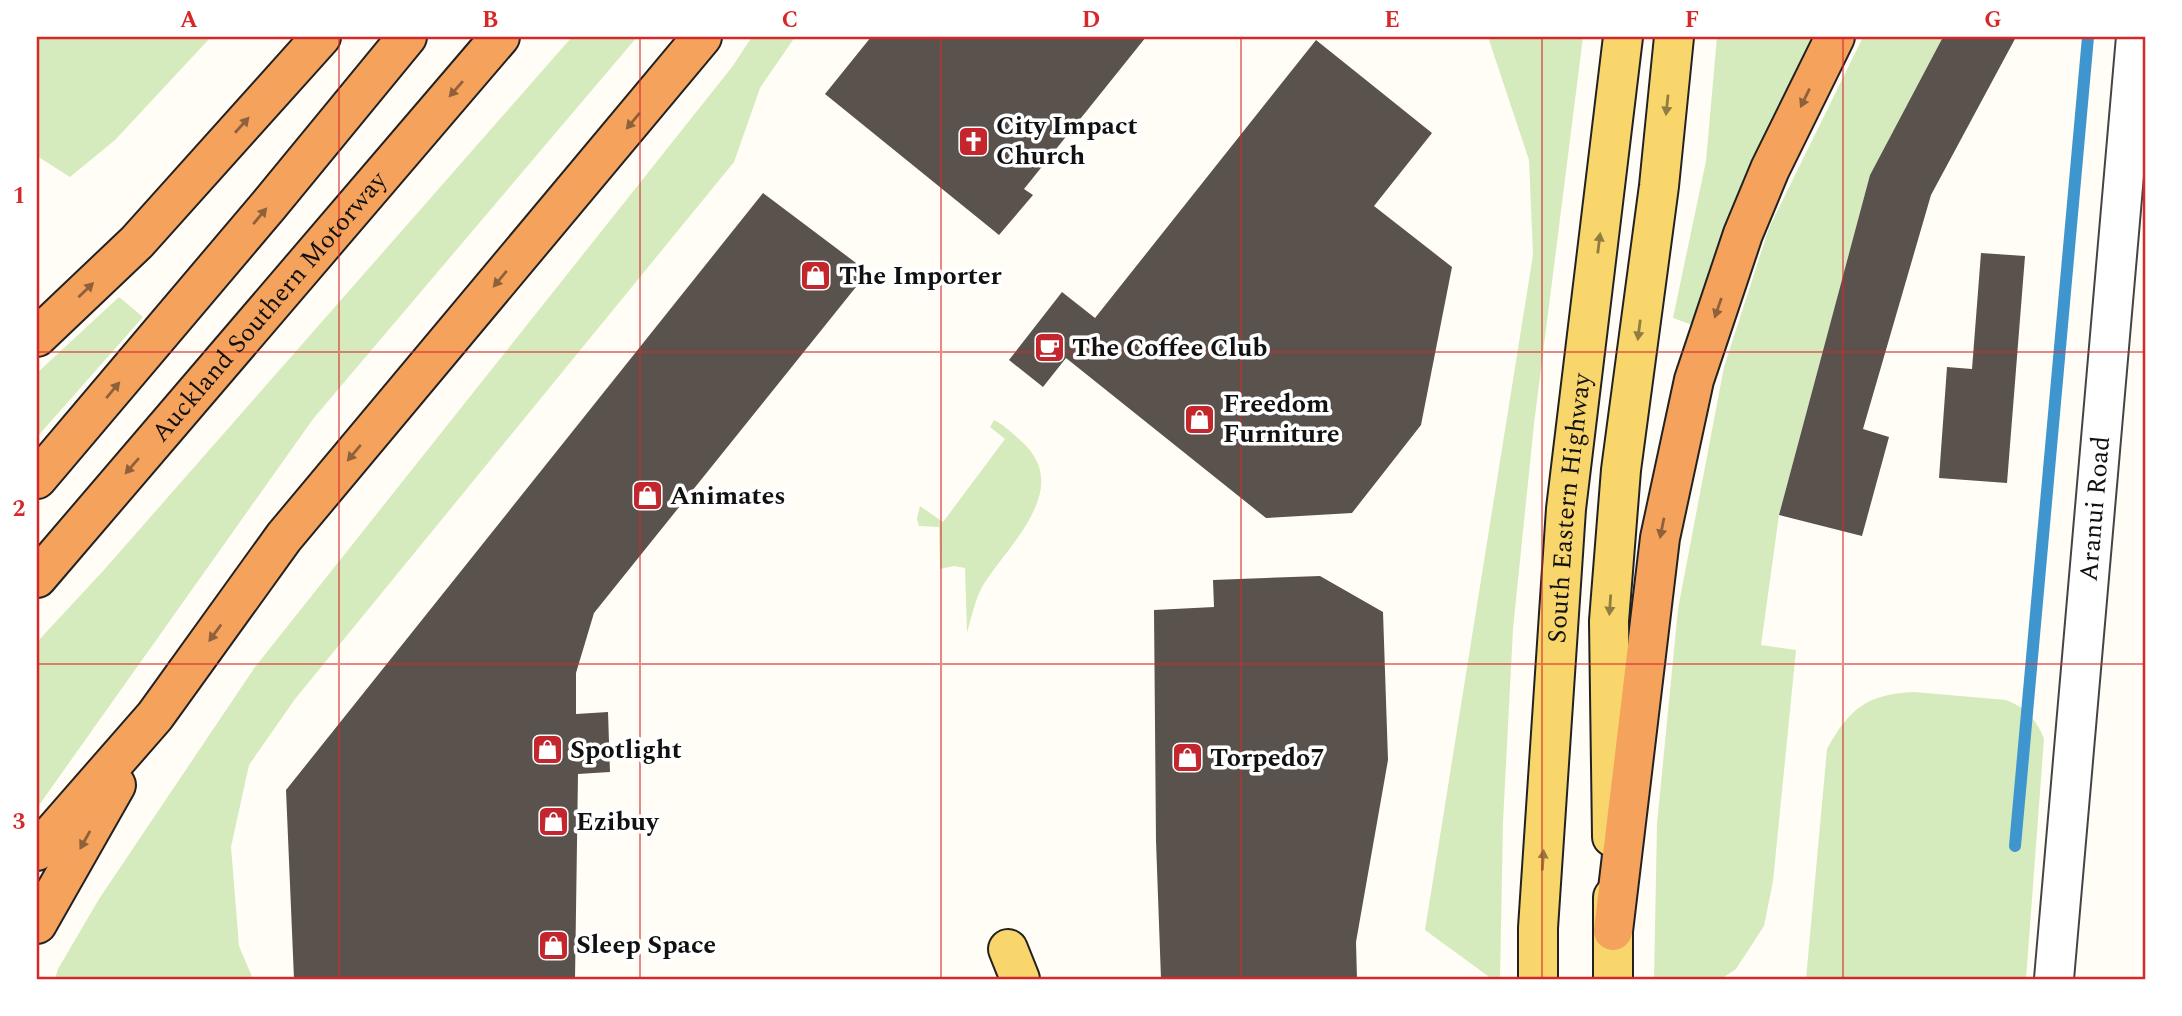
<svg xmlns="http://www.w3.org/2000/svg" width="2182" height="1016" font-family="Spectral,serif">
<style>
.green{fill:#d5ebbd}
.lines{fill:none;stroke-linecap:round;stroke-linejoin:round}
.stream{stroke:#3f96cf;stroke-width:12}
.building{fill:#5a524d}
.tertiary-casing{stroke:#444;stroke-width:42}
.primary-casing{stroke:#222;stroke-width:42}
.motorway-casing{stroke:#222;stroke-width:42}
.tertiary{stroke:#fff;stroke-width:38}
.primary{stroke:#f9d66b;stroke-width:38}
.motorway{stroke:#f5a25d;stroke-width:38}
.oneway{fill:#8e613b}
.oneway2{fill:#917d42}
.grid{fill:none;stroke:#d62828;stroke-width:2;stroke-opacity:0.55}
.labels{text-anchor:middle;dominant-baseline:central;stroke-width:7;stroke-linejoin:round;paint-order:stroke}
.poi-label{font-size:26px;font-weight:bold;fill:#111;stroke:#fff;text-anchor:start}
.street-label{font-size:26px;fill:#111;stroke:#fff}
.neatline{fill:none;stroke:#d62828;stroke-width:2.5}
.grid-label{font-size:23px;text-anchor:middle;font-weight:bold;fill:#d62828}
</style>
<rect width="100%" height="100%" fill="#fffdf5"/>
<path class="green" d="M37 37H211L115 140 70 177 37 156Z
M572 37H637L313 419 37 808V642L103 571Z
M752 37H795L760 88 734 162 295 699 249 765 231 847 239 946 253 979H55L58 969 99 899 255 667 732 67Z
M1488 37H1583L1534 424 1513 629 1503 822 1500 979H1492L1425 930 1533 255 1529 160Z
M1717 37H1822L1695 326 1673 318 1706 161Z
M1863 37H1943L1870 175 1779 515 1761 645 1796 650 1773 881 1764 926 1736 969 1721 979H1654L1657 824 1678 609 1724 367 1769 228Z
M119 297 143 317 37 437V373Z
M994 420C1004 425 1012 433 1020 440 1075 488 1009 543 982 587 975 600 971 619 967 633L965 568 954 566 940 569 939 527 919 526 917 519 920 506 943 522 1005 439 990 427Z
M1914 692 2006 700C2025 707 2037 720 2044 739L2026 979H1806L1827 749C1849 709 1867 694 1914 692Z"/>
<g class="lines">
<path class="stream" d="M2015 846 2088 37"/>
</g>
<path class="building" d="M871 37H1146L1024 189 1033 195 999 235 825 94Z
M1943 37H2016L1931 195 1863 429 1889 437 1862 536 1779 515 1870 175Z
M1316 40 1432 133 1374 206 1452 267 1421 425 1352 513 1266 518 1066 358 1043 387 1009 360 1062 292 1095 318Z
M763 193 868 272 594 613 576 673V714L608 712 610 772 578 774 575 979H294L286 790Z
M1981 253 2025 256 2007 483 1939 478 1947 367 1972 369Z
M1320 576 1383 612 1388 760 1356 942 1357 979H1161L1156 841 1154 610 1214 607 1213 580Z"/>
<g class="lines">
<defs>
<g id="tertiary">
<path id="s1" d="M2054 979 2136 37"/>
</g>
<g id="primary">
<path d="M1612 837 1609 621 1621 470 1659 186 1674 37"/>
<path d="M1008 949 1020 979"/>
<path id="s2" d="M1538 979V928L1566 509 1623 37"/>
<path d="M1613 979V897"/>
</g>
<g id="motorway">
<path d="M37 337 137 242 321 37"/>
<path d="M37 479 269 205 407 37"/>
<path id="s3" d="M37 578 500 37"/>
<path d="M37 851 155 716 284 537 702 37"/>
<path d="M37 924 116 785"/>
<path d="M1613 931 1660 538 1694 380 1743 234 1770 169 1835 37"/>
</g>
</defs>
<use href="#tertiary" class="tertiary-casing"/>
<use href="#primary" class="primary-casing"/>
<use href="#motorway" class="motorway-casing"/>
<use href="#tertiary" class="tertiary"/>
<use href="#primary" class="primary"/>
<use href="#motorway" class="motorway"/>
</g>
<defs><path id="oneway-solid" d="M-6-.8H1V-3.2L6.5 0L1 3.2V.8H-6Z" transform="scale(1.75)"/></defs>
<g class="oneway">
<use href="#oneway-solid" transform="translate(456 89) rotate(131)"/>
<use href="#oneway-solid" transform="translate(1805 98) rotate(116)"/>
<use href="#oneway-solid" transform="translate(633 121) rotate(130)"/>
<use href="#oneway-solid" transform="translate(242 125) rotate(-48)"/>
<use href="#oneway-solid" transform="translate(260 216) rotate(-50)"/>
<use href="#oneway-solid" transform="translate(500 279) rotate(130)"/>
<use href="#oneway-solid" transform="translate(86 290) rotate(-44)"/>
<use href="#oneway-solid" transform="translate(1718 308) rotate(109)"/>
<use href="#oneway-solid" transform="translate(113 390) rotate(-50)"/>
<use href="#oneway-solid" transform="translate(354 453) rotate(130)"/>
<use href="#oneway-solid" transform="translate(132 466) rotate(131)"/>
<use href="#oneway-solid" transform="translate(1662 528) rotate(101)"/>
<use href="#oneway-solid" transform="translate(215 633) rotate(126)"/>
<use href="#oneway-solid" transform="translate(85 840) rotate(119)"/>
</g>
<g class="oneway2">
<use href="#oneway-solid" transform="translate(1667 105) rotate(96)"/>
<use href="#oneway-solid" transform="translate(1599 243) rotate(-83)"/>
<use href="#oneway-solid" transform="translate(1639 330) rotate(97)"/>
<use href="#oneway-solid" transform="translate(1610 605) rotate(94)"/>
<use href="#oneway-solid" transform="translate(1543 860) rotate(-86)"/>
</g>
<path class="grid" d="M339 37V979M640 37V979M941 37V979M1241 37V979M1542 37V979M1843 37V979M37 352H2145M37 664H2145"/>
<defs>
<symbol id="church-square" viewBox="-11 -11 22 22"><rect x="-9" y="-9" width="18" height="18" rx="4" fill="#c4262e" stroke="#fff"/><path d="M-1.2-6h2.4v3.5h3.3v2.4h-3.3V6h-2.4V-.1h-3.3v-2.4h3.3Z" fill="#fff"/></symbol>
<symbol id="shop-square" viewBox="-11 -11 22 22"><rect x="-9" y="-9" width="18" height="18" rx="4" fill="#c4262e" stroke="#fff"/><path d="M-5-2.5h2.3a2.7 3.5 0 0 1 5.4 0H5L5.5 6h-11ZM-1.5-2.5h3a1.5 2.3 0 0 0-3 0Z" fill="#fff"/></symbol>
<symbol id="cafe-square" viewBox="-11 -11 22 22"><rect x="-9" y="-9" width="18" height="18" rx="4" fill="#c4262e" stroke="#fff"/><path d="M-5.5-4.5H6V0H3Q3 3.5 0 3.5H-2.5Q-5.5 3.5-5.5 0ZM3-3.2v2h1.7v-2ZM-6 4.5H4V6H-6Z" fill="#fff"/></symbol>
</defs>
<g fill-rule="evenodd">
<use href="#church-square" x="956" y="124" width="35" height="35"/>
<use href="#shop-square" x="798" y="258" width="35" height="35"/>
<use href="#cafe-square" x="1032" y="330" width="35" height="35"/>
<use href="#shop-square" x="1182" y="402" width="35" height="35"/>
<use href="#shop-square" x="630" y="478" width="35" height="35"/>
<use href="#shop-square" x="530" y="732" width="35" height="35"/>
<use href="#shop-square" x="1170" y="740" width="35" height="35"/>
<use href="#shop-square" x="536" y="804" width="35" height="35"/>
<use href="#shop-square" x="536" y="928" width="35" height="35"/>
</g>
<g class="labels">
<g class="poi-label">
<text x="996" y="126">City Impact<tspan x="996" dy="30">Church</tspan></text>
<text x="839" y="276">The Importer</text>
<text x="1072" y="348">The Coffee Club</text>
<text x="1223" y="404">Freedom<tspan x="1223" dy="30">Furniture</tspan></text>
<text x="670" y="496">Animates</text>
<text x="570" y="750">Spotlight</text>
<text x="1210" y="758">Torpedo7</text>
<text x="576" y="822">Ezibuy</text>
<text x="576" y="945">Sleep Space</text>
</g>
<g class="street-label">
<text stroke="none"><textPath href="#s3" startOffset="357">Auckland Southern Motorway</textPath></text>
<text stroke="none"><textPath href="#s2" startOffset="472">South Eastern Highway</textPath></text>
<text stroke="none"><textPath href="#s1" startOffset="472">Aranui Road</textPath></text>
</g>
</g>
<rect width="2182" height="1016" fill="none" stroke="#ffffff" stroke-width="77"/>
<rect x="38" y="38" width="2106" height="940" class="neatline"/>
<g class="grid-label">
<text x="189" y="27">A</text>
<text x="490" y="27">B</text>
<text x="790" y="27">C</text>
<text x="1091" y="27">D</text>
<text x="1392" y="27">E</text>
<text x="1692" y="27">F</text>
<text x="1993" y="27">G</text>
<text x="19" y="203">1</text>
<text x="19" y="516">2</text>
<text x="19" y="829">3</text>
</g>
</svg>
